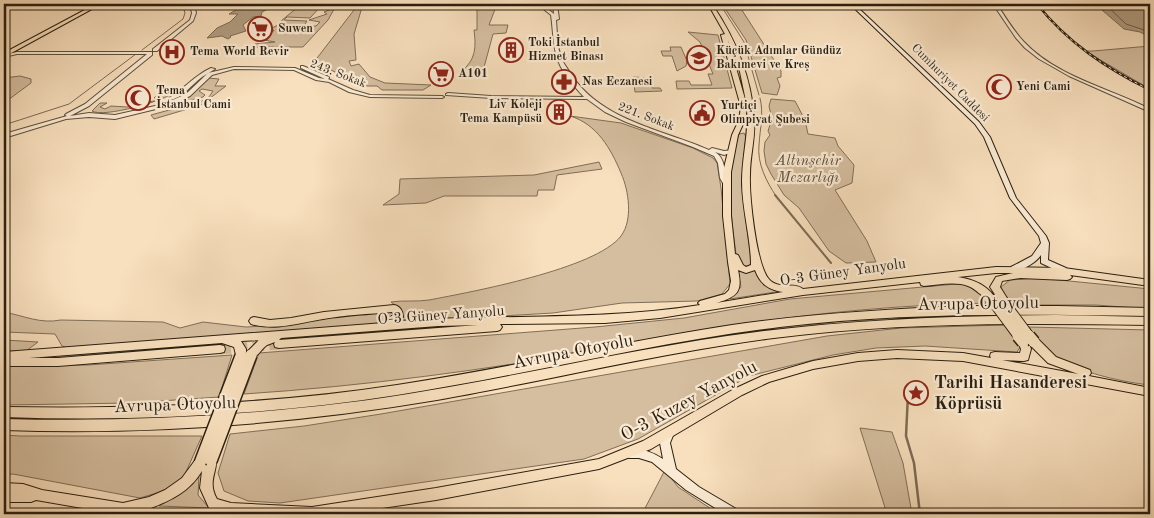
<svg xmlns="http://www.w3.org/2000/svg" width="1154" height="518" font-family="'Old Standard TT',serif">
<style>
.green{fill:#d5be9f;stroke:#806e57;fill-rule:evenodd}
.water{fill:#b29e82;stroke:#7c6b54}
.lines{fill:none;stroke-linecap:round;stroke-linejoin:round}
.shore{stroke:#6e5e48;stroke-width:1}
.stream-far2{stroke:#7c6b54;stroke-width:1}
.stream-far1{stroke:#7c6b54;stroke-width:2}
.stream{stroke:#7c6b54;stroke-width:2.5}
.primary-tunnel{stroke:#cfb99a;stroke-width:11;stroke-dasharray:11 5.5;stroke-linecap:butt}
.tertiary-casing{stroke:#5e4f3a;stroke-width:2}
.secondary-casing{stroke:#2a1f0f;stroke-width:2}
.primary-casing{stroke:#2a1f0f;stroke-width:2}
.motorway-casing{stroke:#2a1f0f;stroke-width:2}
.tertiary{fill:#faead4;fill-rule:evenodd}
.secondary{fill:#faead4;fill-rule:evenodd}
.primary{fill:#f8dfbd;fill-rule:evenodd}
.motorway{fill:#f8dfbd;fill-rule:evenodd}
.rail-casing{stroke:#2a1f0f;stroke-width:2.5}
.rail{stroke:#faead4;stroke-width:1;stroke-dasharray:3;stroke-linecap:butt}
.primary-bridge-far1-casing{stroke:#2a1f0f;stroke-width:11;stroke-linecap:butt}
.primary-bridge-casing{stroke:#2a1f0f;stroke-width:14;stroke-linecap:butt}
.primary-bridge-far1{stroke:#f8dfbd;stroke-width:9}
.primary-bridge{stroke:#f8dfbd;stroke-width:11}
.labels{text-anchor:middle;dominant-baseline:central;stroke-width:4.5;stroke-linejoin:round;paint-order:stroke}
.far-poi-label{font-size:12px;font-weight:bold;fill:#2a1f0f;stroke:#faead4;text-anchor:start}
.far-street-label{font-size:12px;fill:#2a1f0f;stroke:#faead4}
.park-label{font-size:15px;font-style:italic;fill:#5d4f3a;stroke:#faead4}
.street-label{font-size:15px;fill:#2a1f0f;stroke:#faead4}
.near-street-label{font-size:18px;fill:#2a1f0f;stroke:#faead4}
.near-poi-label{font-size:18px;font-weight:bold;fill:#2a1f0f;stroke:#faead4;text-anchor:start}
</style>
<rect width="100%" height="100%" fill="#f8dfbd"/>
<filter id="stains"><feTurbulence type="fractalNoise" baseFrequency=".004" numOctaves="4"/><feColorMatrix values="0 0 0 0 .2 0 0 0 0 .09 0 0 0 0 .02 0 0 0 .5 -.17"/></filter>
<radialGradient id="worn" r=".72"><stop offset=".6" stop-color="#630" stop-opacity="0"/><stop offset="1" stop-color="#630" stop-opacity=".3"/></radialGradient>
<path class="green" d="M304 4H337L328 20 303 47H252L255 44 275 42 258 39 268 31H274L272 28 282 23 281 21 299 6 303 8 301 6ZM320 7 332 9 324 12 327 14 309 20 320 22 316 26 303 27 307 21 284 20 287 17 310 18Z
M355 4H363L354 34 356 60 349 61 351 66 359 64 370 77 385 83 431 85 423 90H382L377 86H364L314 62 354 10Z
M477 4H497L489 25H508L506 33 493 34 483 71 464 69C476 58 476 46 474 30H477Z
M722 4H738L781 71V77L777 78 780 86 777 95 762 93 746 40Z
M688 32 718 35 732 88 677 89 676 81H689L691 85H712L708 74H713L700 42Z
M1150 46V89L1085 51H1093Z
M670 47H681L687 61 686 66 677 71 672 56H663L661 51H671Z
M20 76 31 79V83L4 103V78Z
M633 77 649 78 652 88H660L662 91 635 92Z
M208 78 219 79 215 86H226L201 105 154 119 151 115 202 101 209 97 213 91 202 89 199 91 205 95 203 97 148 111C175 103 188 99 208 78Z
M161 92H175C164 101 104 118 92 111L100 103H107L100 107 105 109 111 106 127 107 158 100 154 98Z
M771 99 795 101 805 120 808 134 835 138 838 146 854 165 852 183 835 190 867 241 876 262 846 263 829 251 799 208 784 195 771 174 766 164 764 151 765 142 770 135 768 131 772 119 769 106Z
M570 116 621 123 693 148 713 158 717 163 721 188 730 284 722 294 697 301 622 303 553 313 399 322 401 310 391 302C403 300 416 302 429 300 471 292 596 269 621 236 633 220 629 191 621 173 611 149 597 124 570 116Z
M744 133 746 137C740 179 745 220 752 263L748 266H742L737 261C731 218 725 175 739 134Z
M599 162 602 169 557 175 554 190H538L537 196H444L426 203 383 205 399 194 400 179 534 175Z
M755 269C759 285 767 288 782 291L730 299 741 287 738 270Z
M1039 278 1150 289V309L1096 305H1013L1004 295 1001 287 1010 280Z
M967 283 976 288 986 303C904 305 820 312 738 325 693 332 649 342 604 349 485 370 365 386 244 394L259 353 595 327 684 318 790 299Z
M395 311V315L388 321 367 325 68 348 62 346 55 334 4 332V312C25 316 40 324 61 320L163 322 180 328 203 322 246 327 285 325 319 318Z
M1004 325 1020 347 1017 352 925 346 876 348 833 355 749 376 638 439 584 459 280 503 248 501 224 491 218 473 230 434 304 426 381 414 827 336 901 328Z
M1029 327 1150 330V385C1120 382 1067 370 1045 349 1039 343 1034 334 1029 327Z
M4 340 38 342 26 351H4Z
M232 355 219 397 131 403 4 405V366L88 365Z
M860 428 892 432 903 463 912 514H887Z
M4 435 20 436H202L185 474 170 489 140 498 13 474 4 475Z
M665 470 678 487 719 514H642Z
M199 477 198 495 209 508 159 506 179 494Z"/>
<path class="water" d="M246 4H278L262 12 261 16 253 17 243 25 246 31 230 36 231 37 228 39 222 36 207 38 217 28 230 22 238 14H229Z
M1095 4H1150V37L1140 32 1124 29Z"/>
<g class="lines">
<path class="shore" d="M1105 4 1126 24 1150 32"/>
<path class="stream-far2" d="M720 4 744 42 759 95
M142 50 183 19 185 13 182 4
M760 98C764 114 760 128 759 145 757 163 766 181 776 196
M4 125 69 104 136 54"/>
<path class="stream-far1" d="M775 195 831 263"/>
<path class="stream" d="M908 394 906 436 914 463 920 514"/>
<path class="primary-tunnel" d="M220 349 279 344"/>
<defs>
<path id="tertiary" d="M190 4H194L196 13 193 21 157 51H153V49L190 20 192 13Z
M544 4H548L545 7 554 14 553 4H557L559 19 556 20C557 32 557 46 561 58 563 62 566 67 569 71 598 120 661 129 709 150L712 148 724 151 733 150V152L724 155 715 152C727 159 723 175 730 186L729 187H725L720 178 718 163 714 156 693 147 626 122 605 112 587 99 491 98 446 95V94L448 93 491 96 584 97C573 85 560 71 556 54 553 42 553 28 551 15L541 7Z
M993 4H997C1005 17 1013 30 1024 42 1057 77 1109 88 1150 109V112L1069 76 1039 59 1025 48 1016 38Z
M17 52H152V55L89 106 70 116 89 113 115 115 164 104 186 94 208 73 234 67 295 68 319 78 325 79 301 68V66H303L329 77V78L328 79 353 90 370 95 442 96 444 97 442 98 370 97 349 92 329 82 316 80 294 70 234 69 212 75 190 96 168 106 115 119 89 117 66 119 4 138V134L67 116 65 115 66 114 85 104 147 54H17L4 57V55Z
M211 68 215 69C211 72 206 74 202 77 192 84 182 99 169 100V98C184 89 195 75 211 68Z"/>
<path id="secondary" d="M850 4H854L979 122 990 137 1016 198 1046 236 1049 243 1048 260 1066 268 1067 270 1066 272H1060L1041 263V255C1036 263 1020 272 1011 271L1010 269 1011 267 1032 256 1041 243 1039 236 1010 198 984 137 975 124Z
M669 429 672 430 674 433 670 443 676 469 699 487 738 510 739 514H725L686 490 652 462 639 458H630L626 457 625 454 626 451C640 447 652 452 663 459L660 443 666 430Z"/>
<path id="primary" d="M96 4H101L4 57V53Z
M708 4H712C735 38 751 75 754 117 756 136 750 155 750 174 749 195 756 262 768 278 778 291 794 281 803 289L996 267 1064 268 1150 280V286L1070 275 1072 277 1070 279 1067 280 1020 278 1002 281 1000 287 1012 306 1010 308H1004L990 287 996 277 1013 273H996L958 277C972 279 985 284 994 296L992 298C983 300 977 289 968 286 955 281 938 285 924 286L921 285 920 282 803 295 660 318 605 323 500 324 502 327 500 330 497 331 279 348 275 347 274 344 275 342C272 343 270 344 267 345 260 350 257 360 247 358L246 356 245 359 241 360 237 359 234 347 222 343 29 358H58L220 345 224 346 225 349 224 352 220 353 58 366H4V352L384 323 393 315V313L392 312C369 314 345 315 323 319 298 323 276 331 251 324L249 321 251 318 254 317 270 320 291 318 324 312 394 305C400 306 403 311 403 317L399 321C499 314 600 321 700 305L698 303 700 301 725 294 729 290 731 281 728 262 723 216V172L732 135 739 120 741 107 721 35 725 34ZM728 40 740 72 747 106ZM747 108C749 133 742 157 742 181 742 210 751 238 751 265L746 267 743 265 738 255 735 254 731 216V172L738 135 745 120ZM738 270 746 273 755 270C760 284 769 290 783 292L716 303C737 297 743 292 738 270ZM478 325 279 340 281 338 438 326ZM259 340 247 352 246 354V349L241 341 261 340Z
M1023 338 1027 339 1031 349 1028 360 1024 361 1002 360 1078 374 1048 363 1030 345 1029 342 1030 339 1034 338 1038 339 1056 357 1090 370 1091 373 1089 376 1150 388V396L963 361 897 358 858 361 813 369 769 382 742 395 651 449 599 469 436 500 342 514H228L209 508 200 488 202 471C190 491 172 500 151 508L157 510 158 514H117L36 500 31 502H4V483L23 484 42 490 123 503 149 497 165 490 182 478 196 459 200 458 205 461 207 457 211 456 215 457C220 469 206 480 217 499L231 503 312 507 436 488 599 459 643 441 734 389 762 376 813 361 858 353 897 350 963 353 991 358 990 356 991 353 995 352 1020 353 1021 349 1018 342 1019 339Z"/>
<path id="motorway" d="M965 306H1058L1150 308V316C1026 314 903 312 780 327 651 343 525 375 397 395 267 415 135 422 4 417V407C135 409 267 405 397 385 509 368 620 342 732 325 809 314 887 309 965 306Z
M1056 315 1150 317V325C1024 323 899 322 774 338 660 353 550 380 437 400 294 424 149 435 4 430V419C118 422 231 417 344 403 473 387 599 355 727 336 836 320 946 316 1056 315Z"/>
</defs>
<use href="#tertiary" class="tertiary-casing"/>
<use href="#secondary" class="secondary-casing"/>
<use href="#primary" class="primary-casing"/>
<use href="#motorway" class="motorway-casing"/>
<use href="#tertiary" class="tertiary"/>
<use href="#secondary" class="secondary"/>
<use href="#primary" class="primary"/>
<use href="#motorway" class="motorway"/>
<defs>
<path id="rail" d="M1037 4C1068 43 1106 68 1150 90"/>
</defs>
<use href="#rail" class="rail-casing"/>
<use href="#rail" class="rail"/>
<defs>
<path id="primary-bridge-far1" d="M996 306 1019 337
M1007 306 1030 337"/>
<path id="primary-bridge" d="M1018 336 1023 342
M1029 336 1034 342
M211 461 251 355
M200 463 241 356"/>
</defs>
<use href="#primary-bridge-far1" class="primary-bridge-far1-casing"/>
<use href="#primary-bridge" class="primary-bridge-casing"/>
<use href="#primary-bridge-far1" class="primary-bridge-far1"/>
<use href="#primary-bridge" class="primary-bridge"/>
</g>
<defs>
<symbol id="supermarket-ring" viewBox="-11 -11 22 22"><circle r="9.5" fill="#faead4" stroke="#8f2418" stroke-width="1.5"/><path d="M-6-5.5h2.5l.6 2H6L4.5 2H-2.5L-4.4-4H-6ZM-1.5 3.2a1.3 1.3 0 1 0 .1 0ZM3 3.2a1.3 1.3 0 1 0 .1 0Z" fill="#8f2418"/></symbol>
<symbol id="building-ring" viewBox="-11 -11 22 22"><circle r="9.5" fill="#faead4" stroke="#8f2418" stroke-width="1.5"/><path d="M-4-6H4V6H1V3H-1V6H-4ZM-2.5-4.3h1.7v1.8h-1.7ZM.8-4.3h1.7v1.8H.8ZM-2.5-1h1.7V.8h-1.7ZM.8-1h1.7V.8H.8Z" fill="#8f2418"/></symbol>
<symbol id="hospital-ring" viewBox="-11 -11 22 22"><circle r="9.5" fill="#faead4" stroke="#8f2418" stroke-width="1.5"/><path d="M-5-5h3v3.5h4V-5h3V5h-3V1.5h-4V5h-3Z" fill="#8f2418"/></symbol>
<symbol id="school-ring" viewBox="-11 -11 22 22"><circle r="9.5" fill="#faead4" stroke="#8f2418" stroke-width="1.5"/><path d="M0-5L7-2L0 1L-7-2ZM-4 1L0 2.5L4 1V4Q0 6-4 4Z" fill="#8f2418"/></symbol>
<symbol id="pharmacy-ring" viewBox="-11 -11 22 22"><circle r="9.5" fill="#faead4" stroke="#8f2418" stroke-width="1.5"/><path d="M-2-6h4v4h4v4h-4v4h-4v-4h-4v-4h4Z" fill="#8f2418"/></symbol>
<symbol id="mosque-ring" viewBox="-11 -11 22 22"><circle r="9.5" fill="#faead4" stroke="#8f2418" stroke-width="1.5"/><path d="M3.5-4.9A6 6 0 1 0 3.5 4.9A5 5 0 1 1 3.5-4.9Z" fill="#8f2418"/></symbol>
<symbol id="civic-ring" viewBox="-11 -11 22 22"><circle r="9.5" fill="#faead4" stroke="#8f2418" stroke-width="1.5"/><path d="M-.6-6.5H3V-4.5H.6V-3L4-1V1h2V6H-6V1h2V-1L-.6-3ZM-1.2 2.5V6h2.4V2.5Z" fill="#8f2418"/></symbol>
<symbol id="sight-ring" viewBox="-11 -11 22 22"><circle r="9.5" fill="#faead4" stroke="#8f2418" stroke-width="1.5"/><path d="M0-6L1.8-2.2L6-1.7L2.9 1.2L3.7 5.4L0 3.3L-3.7 5.4L-2.9 1.2L-6-1.7L-1.8-2.2Z" fill="#8f2418"/></symbol>
</defs>
<g fill-rule="evenodd">
<use href="#supermarket-ring" x="246" y="15" width="28" height="28"/>
<use href="#building-ring" x="497" y="36" width="28" height="28"/>
<use href="#hospital-ring" x="158" y="38" width="28" height="28"/>
<use href="#school-ring" x="685" y="44" width="28" height="28"/>
<use href="#supermarket-ring" x="427" y="60" width="28" height="28"/>
<use href="#pharmacy-ring" x="550" y="68" width="28" height="28"/>
<use href="#mosque-ring" x="985" y="73" width="28" height="28"/>
<use href="#mosque-ring" x="124" y="84" width="28" height="28"/>
<use href="#building-ring" x="545" y="98" width="28" height="28"/>
<use href="#civic-ring" x="688" y="99" width="28" height="28"/>
<use href="#sight-ring" x="902" y="379" width="28" height="28"/>
</g>
<g class="labels">
<g class="far-poi-label">
<text x="278" y="29">Suwen</text>
<text x="528" y="43">Toki İstanbul<tspan x="528" dy="14">Hizmet Binası</tspan></text>
<text x="716" y="51">Küçük Adımlar Gündüz<tspan x="716" dy="14">Bakımevi ve Kreş</tspan></text>
<text x="190" y="52">Tema World Revir</text>
<text x="458" y="74">A101</text>
<text x="582" y="82">Nas Eczanesi</text>
<text x="1016" y="87">Yeni Cami</text>
<text x="156" y="91">Tema<tspan x="156" dy="14">İstanbul Cami</tspan></text>
<text x="542" y="105" text-anchor="end">Liv Koleji<tspan x="542" dy="14">Tema Kampüsü</tspan></text>
<text x="720" y="106">Yurtiçi<tspan x="720" dy="14">Olimpiyat Şubesi</tspan></text>
</g>
<g class="far-street-label">
<text transform="translate(338 74) rotate(21)">243. Sokak</text>
<text transform="translate(950 83) rotate(45)">Cumhuriyet Caddesi</text>
<text transform="translate(646 117) rotate(21)">221. Sokak</text>
</g>
<g class="park-label">
<text x="808" y="161">Altınşehir<tspan x="808" dy="17">Mezarlığı</tspan></text>
</g>
<g class="street-label">
<text transform="translate(843 273) rotate(-8)">O-3 Güney Yanyolu</text>
<text transform="translate(441 316) rotate(-4)">O-3 Güney Yanyolu</text>
</g>
<g class="near-street-label">
<text transform="translate(978 304) rotate(-1)">Avrupa Otoyolu</text>
<text transform="translate(573 352) rotate(-11)">Avrupa Otoyolu</text>
<text transform="translate(689 401) rotate(-28)">O-3 Kuzey Yanyolu</text>
<text transform="translate(175 405) rotate(-2)">Avrupa Otoyolu</text>
</g>
<g class="near-poi-label">
<text x="934" y="383">Tarihi Hasanderesi<tspan x="934" dy="21">Köprüsü</tspan></text>
</g>
</g>
<rect width="1154" height="518" fill="none" stroke="#f8dfbd" stroke-width="20"/>
<rect x="5" y="5" width="1144" height="508" fill="none" stroke="#2a1f0f" stroke-width="2.5"/>
<rect x="10" y="10" width="1134" height="498" fill="none" stroke="#2a1f0f"/>
<rect width="100%" height="100%" filter="url(#stains)"/>
<rect width="100%" height="100%" fill="url(#worn)"/>
</svg>
